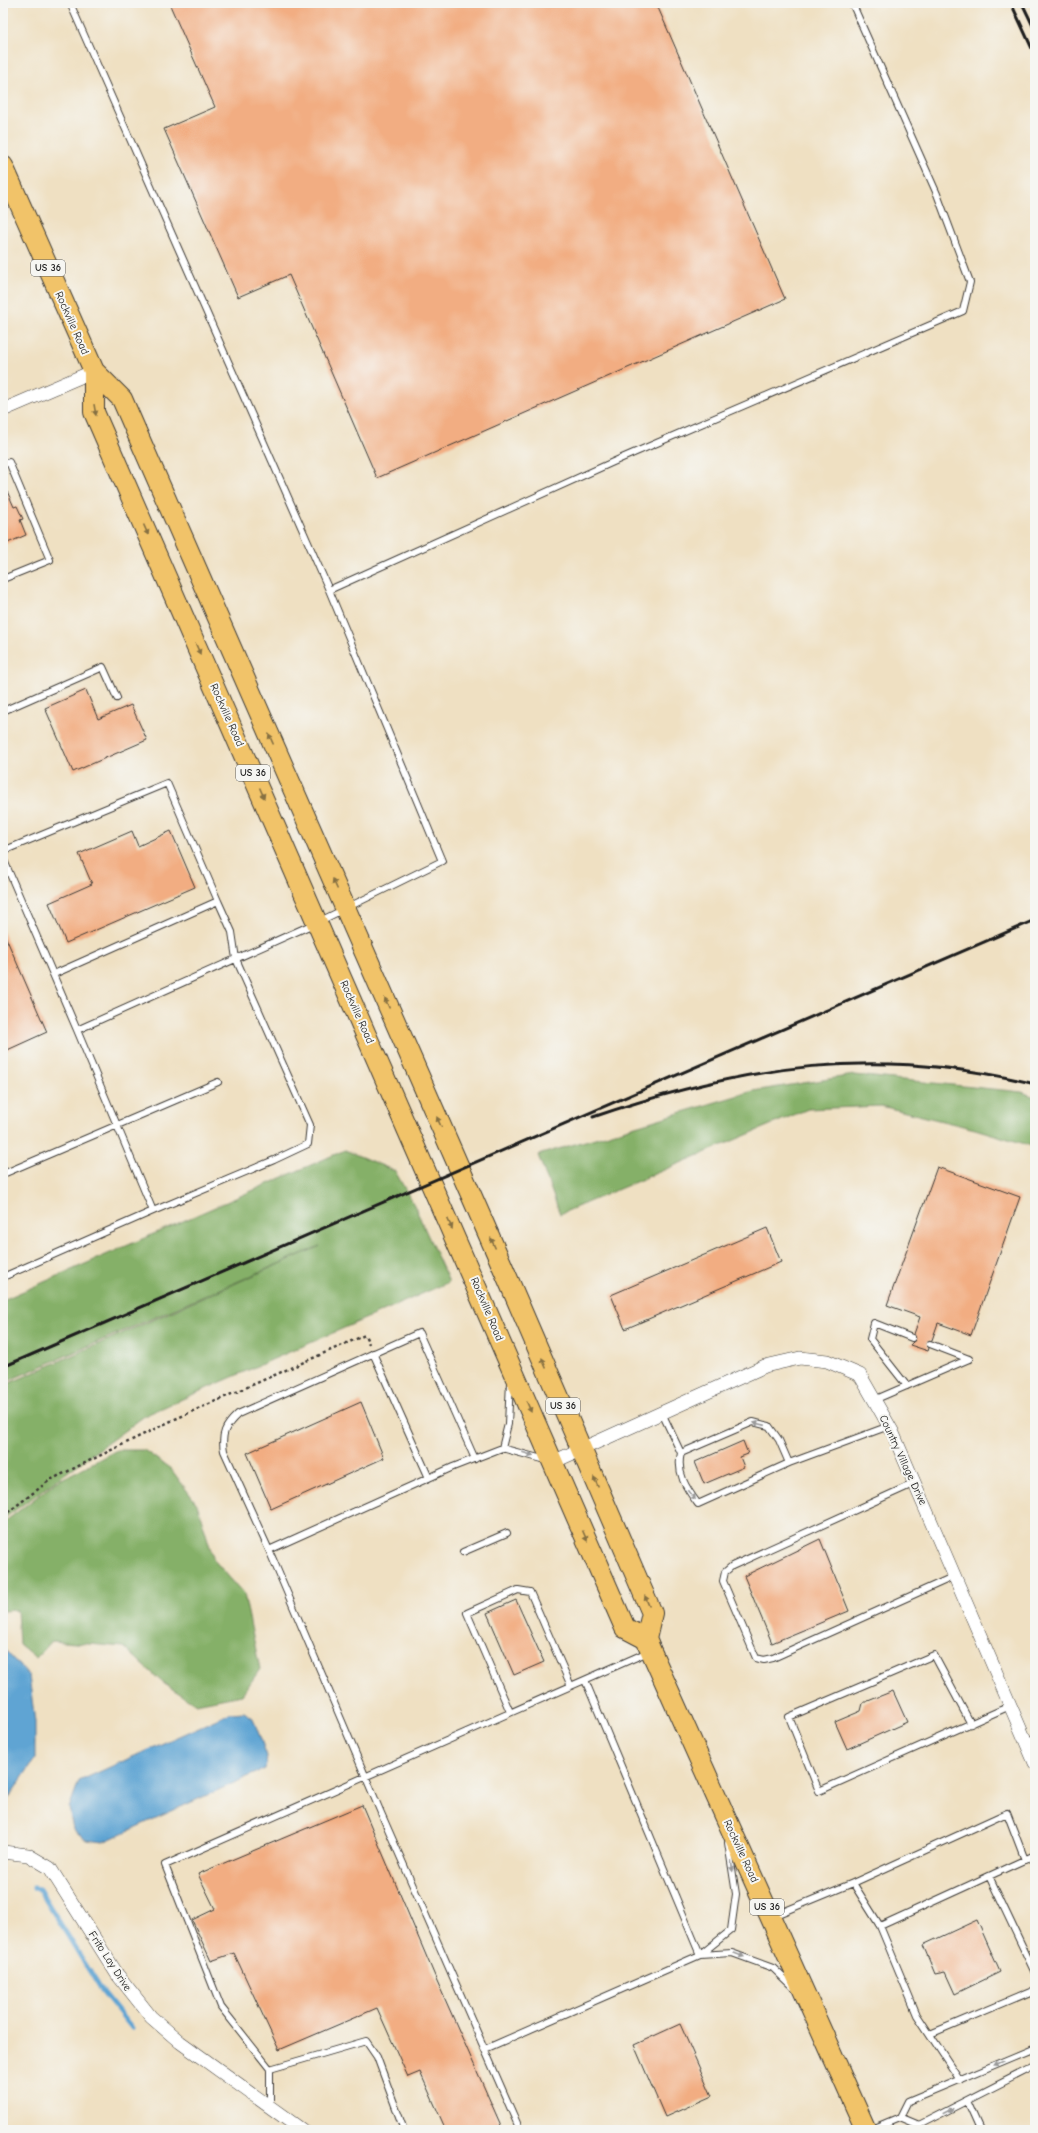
<svg xmlns="http://www.w3.org/2000/svg" width="1038" height="2133" font-family="'Comic Neue',sans-serif">
<style>
.forest{fill:#85b068;stroke:#506642}
.water{fill:#5ea4d3;stroke:#3d6078}
.lines{fill:none;stroke-linecap:round;stroke-linejoin:round}
.stream{stroke:#5ea4d3;stroke-width:5}
.building{fill:#f2ad82}
.lane-casing{stroke:#3c3935;stroke-width:8}
.street-casing{stroke:#3c3935;stroke-width:14}
.primary-casing{stroke:#3c3935;stroke-width:22}
.path{stroke:#3c3935;stroke-width:2.5;stroke-dasharray:3 3;stroke-linecap:butt}
.lane{stroke:#fff;stroke-width:6}
.street{stroke:#fff;stroke-width:13}
.primary{stroke:#f1c369;stroke-width:20}
.rail{stroke:#1c1c1c;stroke-width:3}
.oneway{fill:#867042}
.oneway2{fill:#999}
.labels{text-anchor:middle;dominant-baseline:central;stroke-width:4;stroke-linejoin:round;paint-order:stroke}
.shield{fill:#f6f6f2;stroke:#5d5d5c;stroke-width:1}
.shield-label{font-size:10px;font-weight:bold;fill:#1c1c1c}
.street-label{font-size:11px;fill:#1c1c1c;stroke:#f6f6f2}
</style>
<rect width="100%" height="100%" fill="#f6f6f2"/>
<filter id="ink" filterUnits="userSpaceOnUse"><feTurbulence type="fractalNoise" baseFrequency=".025" numOctaves="2"/><feDisplacementMap in="SourceGraphic" scale="8" xChannelSelector="R" yChannelSelector="G"/><feConvolveMatrix kernelMatrix="1 2 1 2 8 2 1 2 1" color-interpolation-filters="sRGB"/></filter>
<filter id="wash" filterUnits="userSpaceOnUse"><feTurbulence type="fractalNoise" baseFrequency=".012" numOctaves="4" result="noise"/><feDisplacementMap in="SourceGraphic" scale="16" xChannelSelector="R" yChannelSelector="G"/><feGaussianBlur stdDeviation="0.9" result="paint"/><feColorMatrix in="noise" values="0 0 0 0 0 0 0 0 0 0 0 0 0 0 0 0 0 1.4 0 .05"/><feComposite in="paint" operator="in"/></filter>
<g filter="url(#wash)">
<rect width="100%" height="100%" fill="#efe0c2"/>
<path class="forest" d="M854 1075 1022 1092 1035 1097V1147L975 1129 881 1106 808 1109 560 1214 538 1155 753 1091Z
M345 1150 395 1171 414 1205 449 1282 146 1415 3 1519V1386L320 1246 3 1383V1300Z
M117 1450H144L171 1469 197 1504 214 1560 244 1594 260 1669 242 1695 196 1704 163 1683 124 1647 52 1641 36 1658 19 1644 17 1610 3 1611V1523L56 1482Z"/>
<path class="water" d="M3 1648 29 1676 35 1722V1759L8 1799 3 1797Z
M244 1712 253 1718 267 1756 265 1769 103 1842 86 1840 73 1829 69 1808 79 1781 230 1713Z"/>
<g class="lines">
<path class="stream" d="M33 1888 39 1889 100 1988 132 2028"/>
</g>
<g id="blocks">
<path class="building" d="M169 3H656L785 299 377 478 289 275 238 297 164 129 215 107Z
M3 482 14 507 17 506 23 519 20 520 26 535 3 545Z
M86 690 98 719 131 705 147 740 73 772 45 708Z
M132 831 138 846 171 831 195 887 66 943 49 903 92 884 79 854Z
M3 931 47 1032 3 1052Z
M937 1167 1020 1197 971 1335 938 1323 932 1340 926 1343 929 1348 928 1351 910 1345 916 1339 914 1334 920 1317 887 1305Z
M767 1228 781 1262 625 1329 611 1295Z
M361 1402 384 1458 271 1509 247 1453Z
M743 1441 748 1454 740 1457 744 1467 704 1484 695 1462Z
M820 1539 849 1611 772 1643 744 1576Z
M516 1600 544 1662 514 1675 487 1613Z
M893 1691 907 1722 847 1749 835 1722 861 1711 863 1703Z
M362 1805 437 1981 503 2130H446L420 2072 408 2077 377 2008 279 2050 234 1953 211 1961 192 1920 215 1909 198 1874Z
M977 1920 1000 1972 955 1994 945 1972 935 1974 923 1945Z
M680 2024 712 2096 665 2117 634 2045Z"/>
</g>
</g>
<g filter="url(#ink)">
<use href="#blocks" fill-opacity="0" stroke="#3c3935" stroke-width="1"/>
<g class="lines">
<defs>
<path id="lane" d="M70 3 329 590 622 458 963 311 970 282 937 194 852 3
M3 464 9 462 50 560 3 579
M3 711 103 667 117 698
M3 851 167 783 218 901
M3 858 77 1030
M54 974 218 901 232 932 236 959 310 1125 308 1144 274 1160 153 1211
M3 1174 218 1082
M3 1277 153 1211 77 1030 318 922 442 861 329 590
M930 1344 969 1359
M373 1353 429 1478
M907 1386 870 1339 874 1323 912 1338
M874 1400 969 1359
M662 1413 681 1453
M502 1448 508 1424 510 1382
M789 1463 779 1440 769 1426 753 1422 681 1453C676 1473 686 1488 698 1504L789 1463 889 1426
M915 1483 732 1566 725 1572 723 1581 756 1658 764 1660 773 1658 955 1576
M269 1550 224 1451C221 1434 225 1426 238 1414L419 1333 475 1459
M463 1552 507 1533
M585 1680 700 1955
M510 1712 467 1613 518 1590 530 1592 571 1686
M971 1724 934 1655 789 1717 819 1791 1010 1706
M1026 1742 1035 1738
M989 1876 1035 1973
M853 1883 1007 1813 1025 1860
M773 1916 853 1883 880 1926
M700 1955 732 1953 773 1968 794 1988
M930 2034 1035 1990
M485 2049 700 1955 731 1930 736 1894 728 1843
M270 2069 366 2041 377 2057 404 2130
M960 2080 917 2015 880 1926 1035 1855
M967 2101 980 2130
M270 2106V2069L221 2007 165 1865 648 1652
M900 2117 919 2125 1035 2066
M520 2130 381 1813 269 1550 453 1467 502 1448 546 1460
M869 2130 900 2117 908 2101 1035 2048"/>
<path id="street" d="M3 410 94 371
M553 1462 765 1366 800 1358 827 1361 860 1375 892 1431 1035 1763
M3 1852 28 1855 50 1868 117 1974 151 2017 180 2042 302 2130"/>
<path id="primary" d="M3 166 94 371 122 399 501 1263 652 1613 646 1639 651 1651 866 2130
M94 371V412L625 1628 646 1639"/>
</defs>
<use href="#lane" class="lane-casing"/>
<use href="#street" class="street-casing"/>
<use href="#primary" class="primary-casing"/>
<path class="path" d="M3 1516 50 1480 173 1420 365 1335 369 1344"/>
<use href="#lane" class="lane"/>
<use href="#street" class="street"/>
<use href="#primary" class="primary"/>
<path class="rail" d="M1011 3 1035 55
M1022 3 1035 30
M593 1117C744 1065 878 1045 1035 1084
M3 1367 1035 920"/>
</g>
<defs><path id="oneway-solid" d="M-6-.8H1V-3.2L6.5 0L1 3.2V.8H-6Z"/></defs>
<g class="oneway">
<use href="#oneway-solid" transform="translate(95 410) rotate(80)"/>
<use href="#oneway-solid" transform="translate(146 530) rotate(66)"/>
<use href="#oneway-solid" transform="translate(198 649) rotate(66)"/>
<use href="#oneway-solid" transform="translate(271 739) rotate(-114)"/>
<use href="#oneway-solid" transform="translate(262 793) rotate(66)"/>
<use href="#oneway-solid" transform="translate(335 884) rotate(-114)"/>
<use href="#oneway-solid" transform="translate(387 1003) rotate(-114)"/>
<use href="#oneway-solid" transform="translate(439 1122) rotate(-114)"/>
<use href="#oneway-solid" transform="translate(450 1224) rotate(66)"/>
<use href="#oneway-solid" transform="translate(493 1243) rotate(-114)"/>
<use href="#oneway-solid" transform="translate(544 1363) rotate(-113)"/>
<use href="#oneway-solid" transform="translate(529 1407) rotate(67)"/>
<use href="#oneway-solid" transform="translate(596 1482) rotate(-113)"/>
<use href="#oneway-solid" transform="translate(585 1536) rotate(66)"/>
<use href="#oneway-solid" transform="translate(647 1601) rotate(-113)"/>
</g>
<g class="oneway2">
<use href="#oneway-solid" transform="translate(759 1424) rotate(-167)"/>
<use href="#oneway-solid" transform="translate(528 1454) rotate(16)"/>
<use href="#oneway-solid" transform="translate(692 1495) rotate(53)"/>
<use href="#oneway-solid" transform="translate(732 1866) rotate(82)"/>
<use href="#oneway-solid" transform="translate(739 1955) rotate(21)"/>
<use href="#oneway-solid" transform="translate(999 2063) rotate(157)"/>
<use href="#oneway-solid" transform="translate(948 2111) rotate(-27)"/>
</g>
</g>
<g class="labels">
<g class="shield">
<rect x="31" y="260" width="34" height="16" rx="3"/>
<rect x="236" y="765" width="34" height="16" rx="3"/>
<rect x="546" y="1398" width="34" height="16" rx="3"/>
<rect x="750" y="1899" width="34" height="16" rx="3"/>
</g>
<g class="shield-label">
<text x="48" y="268">US 36</text>
<text x="253" y="773">US 36</text>
<text x="563" y="1406">US 36</text>
<text x="767" y="1907">US 36</text>
</g>
<g class="street-label">
<text transform="translate(72 323) rotate(66)">Rockville Road</text>
<text transform="translate(227 715) rotate(66)">Rockville Road</text>
<text transform="translate(357 1012) rotate(66)">Rockville Road</text>
<text transform="translate(487 1309) rotate(67)">Rockville Road</text>
<text transform="translate(903 1460) rotate(65)">Country Village Drive</text>
<text transform="translate(741 1851) rotate(65)">Rockville Road</text>
<text transform="translate(110 1961) rotate(57)">Frito Lay Drive</text>
</g>
</g>
<rect width="1038" height="2133" fill="none" stroke="#f6f6f2" stroke-width="16"/>
</svg>
